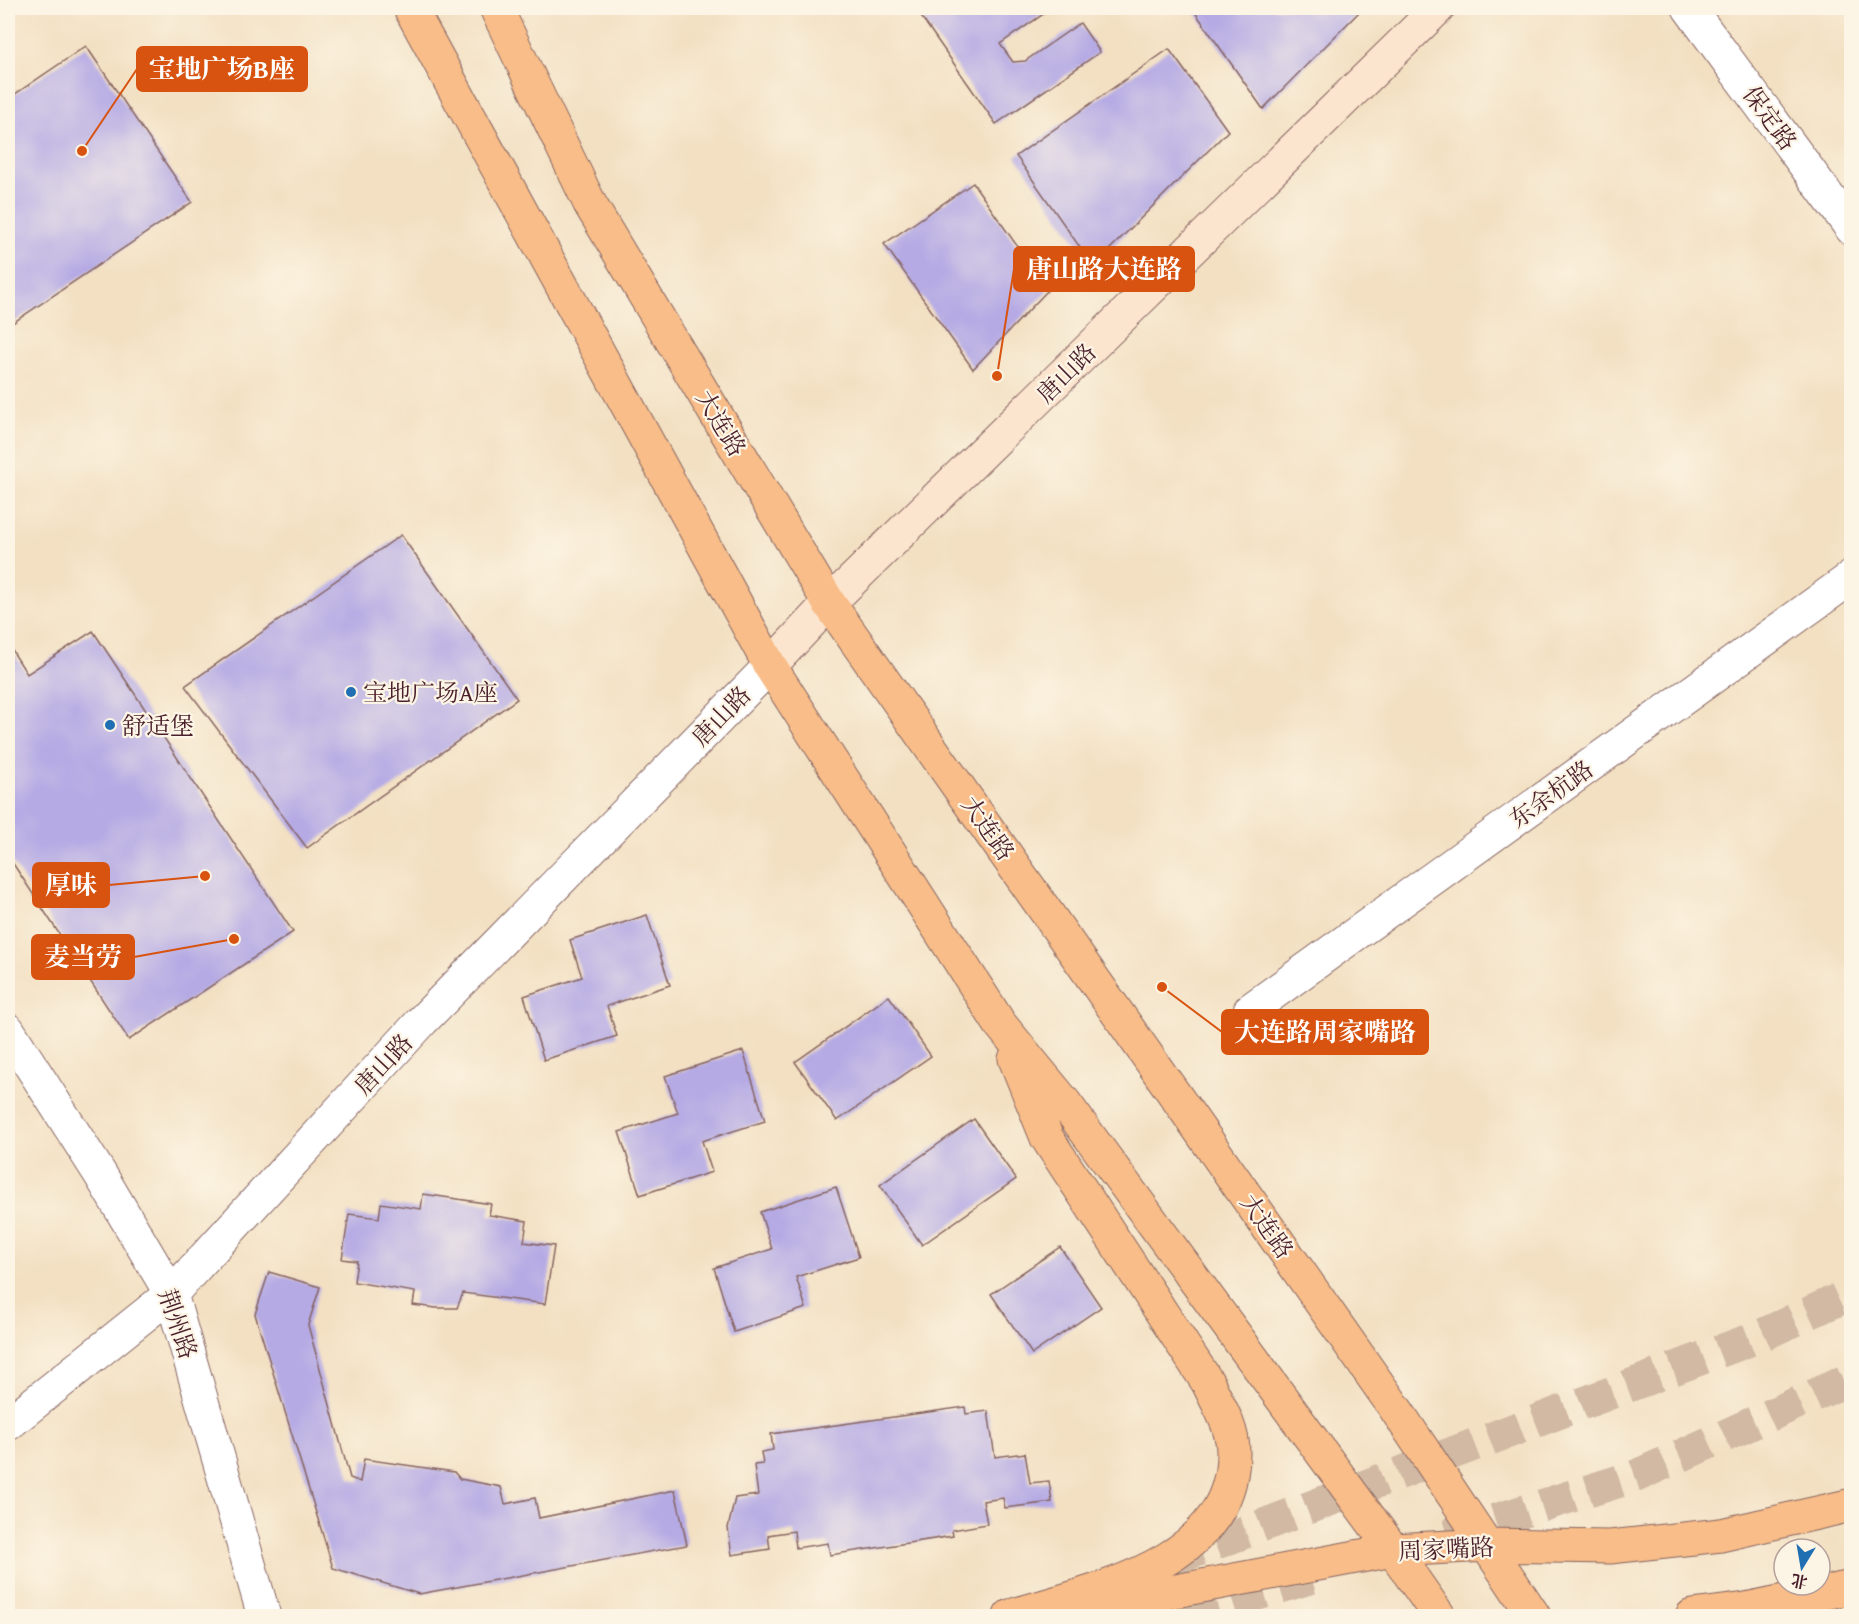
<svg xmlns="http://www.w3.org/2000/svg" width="1859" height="1624" font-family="'Gentium Book Plus','Noto Serif SC',serif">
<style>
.building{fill:#b5aae4}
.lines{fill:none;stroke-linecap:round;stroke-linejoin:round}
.highway-tunnel{stroke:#d1b9a4;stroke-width:33;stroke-dasharray:33 16;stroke-linecap:butt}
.street-casing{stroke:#856360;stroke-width:35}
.secondary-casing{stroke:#856360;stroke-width:35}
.primary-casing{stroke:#856360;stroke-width:35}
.street{stroke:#fff;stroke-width:33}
.secondary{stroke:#fce5cf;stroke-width:33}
.primary{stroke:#f8bd88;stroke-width:33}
.poi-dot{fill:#1f6fb2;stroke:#fcf5e5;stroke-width:2}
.labels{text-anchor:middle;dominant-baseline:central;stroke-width:4.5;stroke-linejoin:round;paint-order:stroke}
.street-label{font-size:24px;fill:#4a1f2b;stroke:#fcf5e5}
.poi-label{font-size:24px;fill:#4a1f2b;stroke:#fcf5e5;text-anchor:start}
.leader{fill:none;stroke:#d8530f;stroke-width:2}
.callout-dot{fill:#d8530f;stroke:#fcf5e5;stroke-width:2}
.callout{fill:#d8530f;stroke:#d8530f;stroke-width:2}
.callout-label{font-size:26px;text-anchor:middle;font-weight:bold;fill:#fff}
</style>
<rect width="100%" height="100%" fill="#fcf5e5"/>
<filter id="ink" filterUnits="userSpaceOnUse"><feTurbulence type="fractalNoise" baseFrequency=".0167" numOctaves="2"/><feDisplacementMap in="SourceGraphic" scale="12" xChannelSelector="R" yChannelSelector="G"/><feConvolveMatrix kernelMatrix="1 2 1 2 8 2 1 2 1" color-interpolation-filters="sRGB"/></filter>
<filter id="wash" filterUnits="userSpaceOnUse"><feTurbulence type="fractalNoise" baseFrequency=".008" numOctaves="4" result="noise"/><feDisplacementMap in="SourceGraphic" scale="24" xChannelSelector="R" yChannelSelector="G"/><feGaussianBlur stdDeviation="1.35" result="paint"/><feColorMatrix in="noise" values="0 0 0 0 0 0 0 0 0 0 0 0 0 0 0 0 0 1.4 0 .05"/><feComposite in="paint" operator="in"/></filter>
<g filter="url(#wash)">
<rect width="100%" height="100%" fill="#f3e0c2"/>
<g id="blocks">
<path class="building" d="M915 8H1052L1000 44 1013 62 1025 61 1080 23 1100 52 996 124Z
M1192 8H1363L1263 109Z
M86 46 192 202 8 326V99Z
M1169 49 1228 131 1093 266 1016 156Z
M973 183 1048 290 973 369 884 244Z
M401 535 517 699 307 848 185 686Z
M93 631 293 932 129 1040 8 856V644L27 674Z
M647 915 670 985 607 1006 617 1036 544 1060 524 996 582 977 570 940Z
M889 996 931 1056 837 1121 795 1062Z
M743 1051 765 1121 702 1141 712 1172 640 1195 619 1132 678 1113 665 1076Z
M974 1119 1016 1179 922 1245 880 1185Z
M836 1187 859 1257 796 1277 806 1308 734 1332 714 1268 772 1249 760 1212Z
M423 1194 491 1204 489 1215 527 1221 524 1242 554 1246 545 1304 463 1293 457 1308H436L413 1305 415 1292 354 1282 357 1261 342 1259 349 1214 379 1218 381 1203 421 1209Z
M1060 1247 1101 1307 1032 1354 991 1294Z
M269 1272 320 1287 308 1325 350 1478 360 1482 364 1459 454 1472 460 1479 501 1487 505 1504 535 1498 539 1518 675 1490 687 1545 419 1594 333 1568 255 1314Z
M965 1407 966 1414 988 1411 995 1457 1025 1453 1030 1483 1049 1481 1052 1502 1005 1508 1003 1498 983 1501 987 1524 952 1530 953 1536 830 1555 828 1543 796 1548 794 1531 768 1535 770 1549 732 1555 728 1528 735 1498 758 1495 754 1465 763 1464 761 1452 773 1450 771 1434Z"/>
</g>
</g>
<g filter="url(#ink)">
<use href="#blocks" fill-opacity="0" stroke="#856360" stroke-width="1.5"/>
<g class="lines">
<path class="highway-tunnel" d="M1448 1535 1636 1476 1852 1378
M1169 1561 1760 1336 1852 1293
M1186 1616 1316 1576"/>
<defs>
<path id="street" d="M1689 8 1852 229
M1250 1010 1852 577
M8 1030 100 1174 171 1294 264 1616
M8 1424 171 1294 422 1021 770 666"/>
<path id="secondary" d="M770 666 829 603 1438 8"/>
<path id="primary" d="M410 8 770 666 1000 1024 1065 1103 1393 1550 1439 1616
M496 8 590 204 829 603 1395 1408 1534 1616
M1010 1616C1093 1591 1235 1564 1233 1451 1233 1428 1218 1404 1208 1383L1047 1138 1015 1059
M1043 1616 1393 1550 1487 1545 1610 1547 1721 1535 1852 1505
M1692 1616 1746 1609 1852 1587"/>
</defs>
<use href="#street" class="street-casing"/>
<use href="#secondary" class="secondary-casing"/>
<use href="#primary" class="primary-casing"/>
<use href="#street" class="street"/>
<use href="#secondary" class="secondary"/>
<use href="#primary" class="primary"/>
</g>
</g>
<g class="poi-dot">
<circle cx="351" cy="692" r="6"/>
<circle cx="110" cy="725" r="6"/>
</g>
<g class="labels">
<g class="street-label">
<text transform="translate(1770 118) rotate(54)">保定路</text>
<text transform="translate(1066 373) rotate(-45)">唐山路</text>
<text transform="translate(721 423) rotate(59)">大连路</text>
<text transform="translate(721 716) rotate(-46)">唐山路</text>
<text transform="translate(1551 794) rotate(-36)">东余杭路</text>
<text transform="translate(988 828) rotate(55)">大连路</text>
<text transform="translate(383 1064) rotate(-47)">唐山路</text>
<text transform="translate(1267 1226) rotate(55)">大连路</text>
<text transform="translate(178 1324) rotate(71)">荆州路</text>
<text transform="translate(1446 1549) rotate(-3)">周家嘴路</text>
</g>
<g class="poi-label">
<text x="363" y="692">宝地广场A座</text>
<text x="122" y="725">舒适堡</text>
</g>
</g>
<path class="leader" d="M82 151L137 69M997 376L1014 269M205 876L109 885M234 939L134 957M1162 987L1222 1032"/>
<g class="callout-dot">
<circle cx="82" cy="151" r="6"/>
<circle cx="997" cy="376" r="6"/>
<circle cx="205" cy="876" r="6"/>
<circle cx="234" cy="939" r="6"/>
<circle cx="1162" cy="987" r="6"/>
</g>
<g class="callout">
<rect x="137" y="47" width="170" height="44" rx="6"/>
<rect x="1014" y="247" width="180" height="44" rx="6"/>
<rect x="33" y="863" width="76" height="44" rx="6"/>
<rect x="32" y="935" width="102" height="44" rx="6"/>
<rect x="1222" y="1010" width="206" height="44" rx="6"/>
</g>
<g class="callout-label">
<text x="222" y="78">宝地广场B座</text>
<text x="1104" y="278">唐山路大连路</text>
<text x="71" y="894">厚味</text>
<text x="83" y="966">麦当劳</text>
<text x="1325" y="1041">大连路周家嘴路</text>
</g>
<rect width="1859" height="1624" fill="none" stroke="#fcf5e5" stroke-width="30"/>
<g transform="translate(1802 1567) rotate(191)"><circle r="28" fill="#fcf5e5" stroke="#b59f9b" stroke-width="1.5"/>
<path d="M0-4.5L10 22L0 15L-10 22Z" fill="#1f6fb2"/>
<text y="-9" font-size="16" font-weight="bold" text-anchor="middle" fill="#4a1f2b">北</text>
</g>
</svg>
